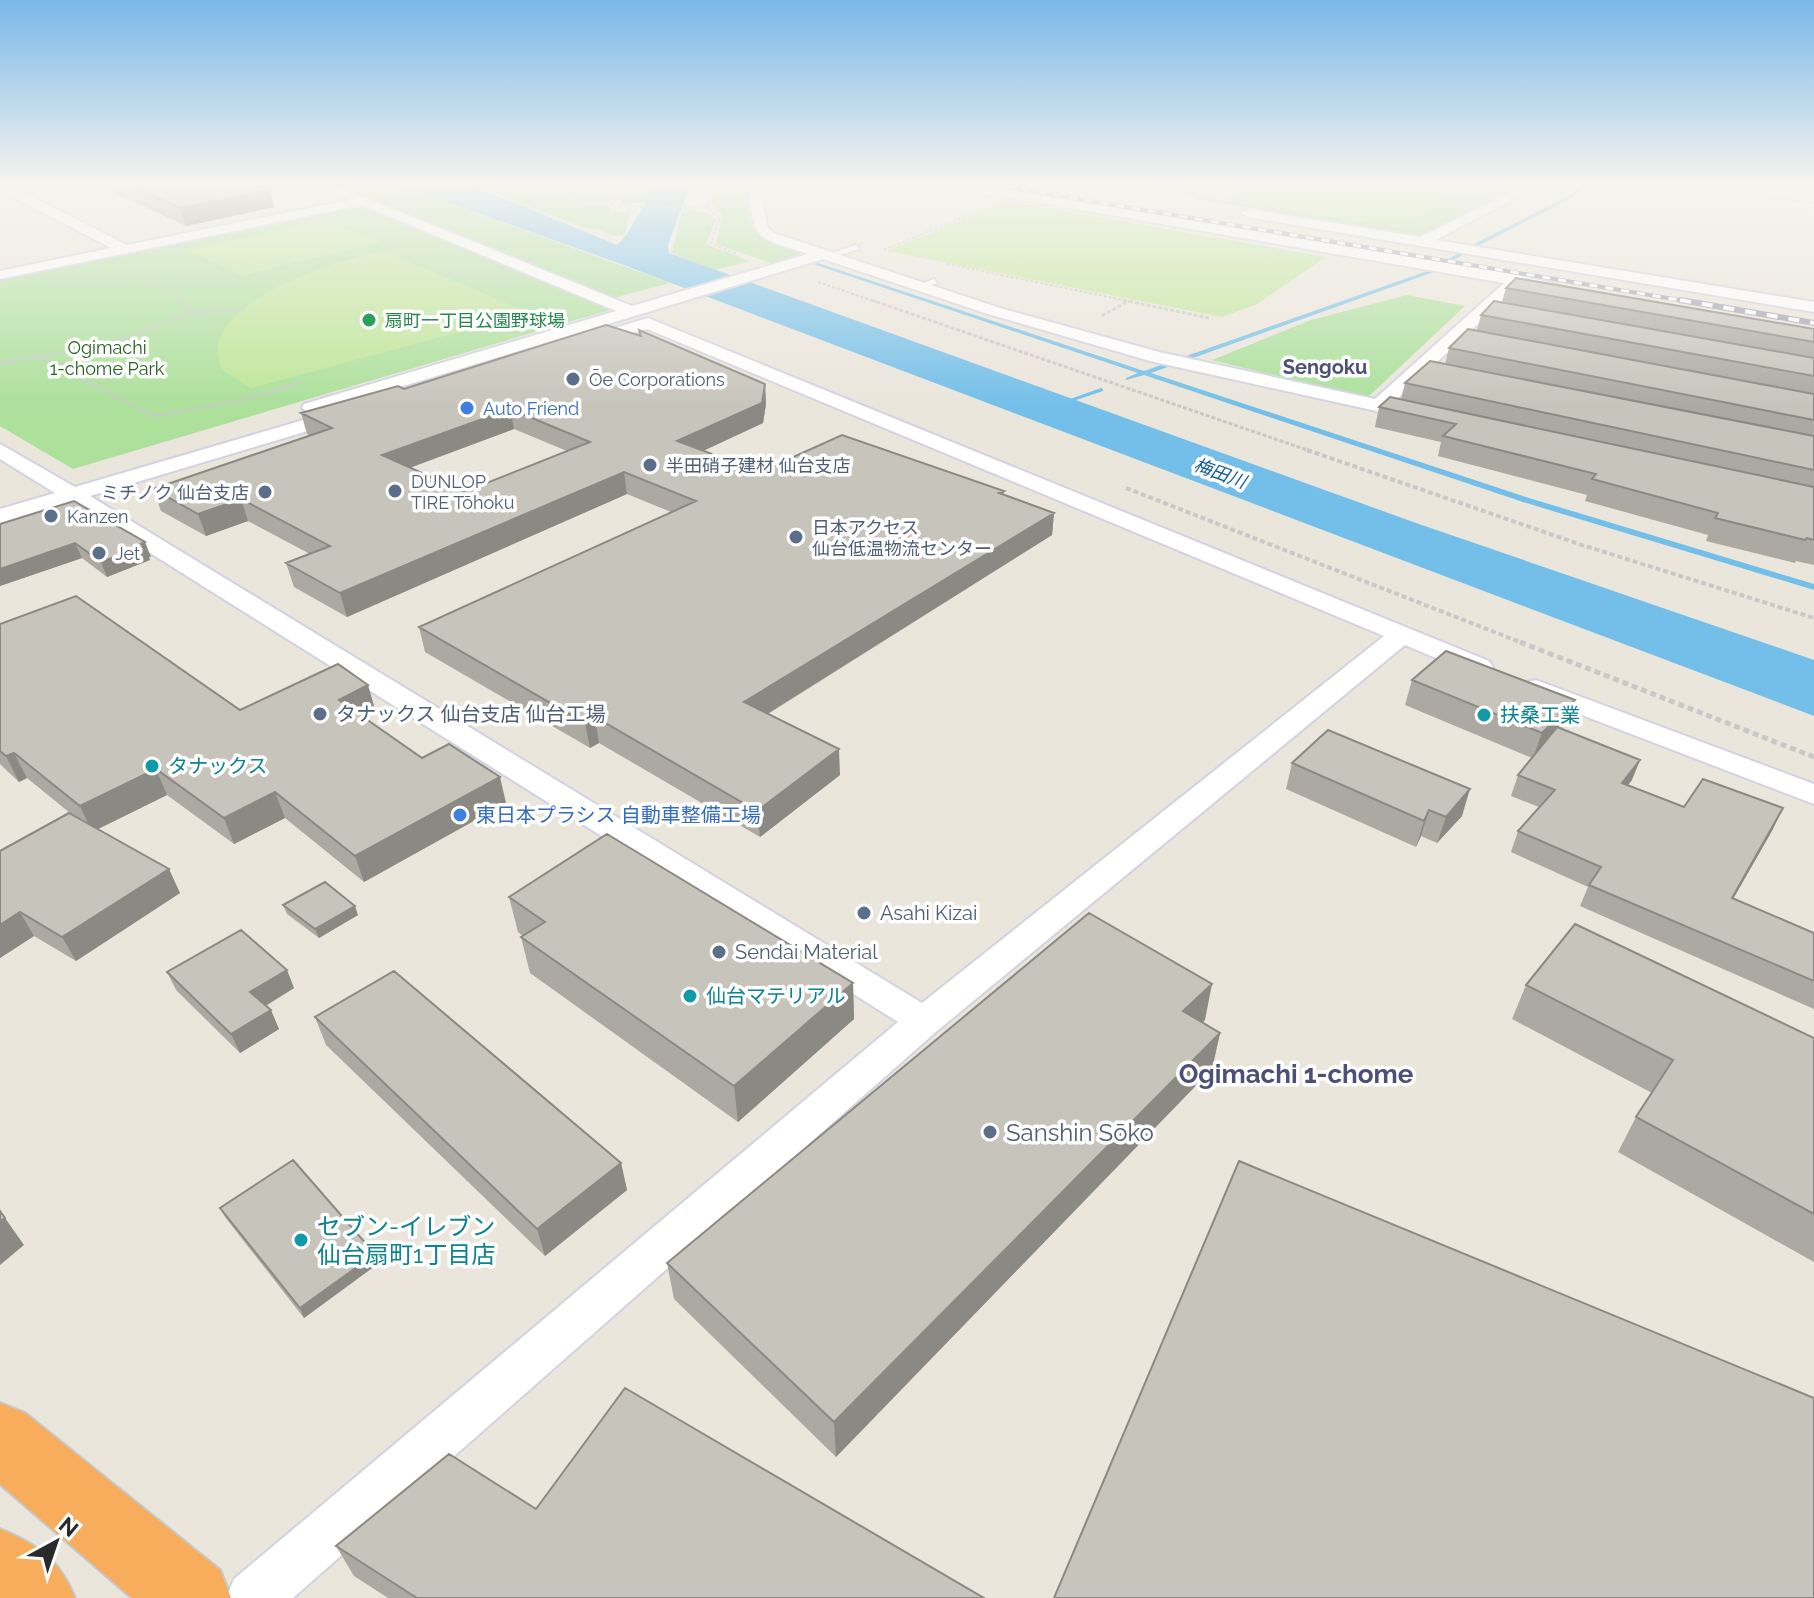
<svg xmlns="http://www.w3.org/2000/svg" width="1814" height="1598" font-family="Raleway,'Noto Sans JP',sans-serif">
<style>
.green{fill:#ace09b}
.pitch{fill:#bee697}
.water{fill:#73bfe9}
.lines{fill:none;stroke-linecap:round;stroke-linejoin:round}
.stream{fill:#73bfe9;fill-rule:evenodd}
.river{fill:#73bfe9;fill-rule:evenodd}
.lane-casing{stroke:#d1d3e2;stroke-width:4}
.street-casing{stroke:#d1d3e2;stroke-width:4}
.highway-casing{stroke:#c8c8c8;stroke-width:4}
.path-far3{stroke:#c8c8c8;stroke-width:2;stroke-dasharray:3 2;stroke-linecap:butt}
.path-far2{stroke:#c8c8c8;stroke-width:3;stroke-dasharray:4 2;stroke-linecap:butt}
.path-far1{stroke:#c8c8c8;stroke-width:4;stroke-dasharray:5 3;stroke-linecap:butt}
.path{stroke:#c8c8c8;stroke-width:5;stroke-dasharray:6 4;stroke-linecap:butt}
.lane{fill:#fff;fill-rule:evenodd}
.street{fill:#fff;fill-rule:evenodd}
.highway{fill:#f7ad5b;fill-rule:evenodd}
.rail-far1-casing{stroke:#9fa0b3;stroke-width:4}
.rail-casing{stroke:#9fa0b3;stroke-width:6}
.rail-far1{stroke:#fff;stroke-width:3;stroke-dasharray:8;stroke-linecap:butt}
.rail{stroke:#fff;stroke-width:4;stroke-dasharray:11;stroke-linecap:butt}
.wall{fill:#aba9a1;fill-rule:evenodd}
.shaded-wall{fill:#8b8983}
.building{fill:#c7c4bb;stroke:#8b8983;stroke-width:2;fill-rule:evenodd}
.leisure-dot{fill:#2e9e5b;stroke:#fff;stroke-width:3}
.service-dot{fill:#5c6f8a;stroke:#fff;stroke-width:3}
.shop-dot{fill:#3f7fe0;stroke:#fff;stroke-width:3}
.culture-dot{fill:#0f9aa8;stroke:#fff;stroke-width:3}
.labels{text-anchor:middle;dominant-baseline:central;stroke-width:7;stroke-linejoin:round;paint-order:stroke}
.far-leisure-label{font-size:18px;fill:#27864d;stroke:#fff;text-anchor:start}
.far-park-label{font-size:18px;fill:#25631d;stroke:#fff}
.far-service-label{font-size:18px;fill:#4e5e75;stroke:#fff;text-anchor:start}
.far-shop-label{font-size:18px;fill:#366cbe;stroke:#fff;text-anchor:start}
.far-water-label{font-size:18px;font-style:italic;fill:#135c94;stroke:#fff}
.far-quarter-label{font-size:20px;font-weight:bold;fill:#4c5078;stroke:#fff}
.service-label{font-size:20px;fill:#4e5e75;stroke:#fff;text-anchor:start}
.culture-label{font-size:20px;fill:#0d838f;stroke:#fff;text-anchor:start}
.shop-label{font-size:20px;fill:#366cbe;stroke:#fff;text-anchor:start}
.near-service-label{font-size:24px;fill:#4e5e75;stroke:#fff;text-anchor:start}
.near-culture-label{font-size:24px;fill:#0d838f;stroke:#fff;text-anchor:start}
.near-neighbourhood-label{font-size:26px;font-weight:bold;fill:#4c5078;stroke:#fff}
</style>
<rect width="100%" height="100%" fill="#ebe6dc"/>
<path class="green" d="M335 184H396L670 283 613 298Z
M472 184H524L587 205 609 207 611 212 631 213 624 235 614 236 597 229 586 228Z
M535 184H572L612 193V199C590 210 557 191 535 184Z
M638 184H667L656 201 622 204 620 201Z
M721 184H746C750 245 754 230 802 254L774 264 718 245 716 242 723 217 713 203Z
M1101 184 1217 193 1241 184 1213 198 1402 228 1467 184H1521L1420 235 1193 199 1197 196Z
M359 205 613 309 73 469 0 426V280Z
M689 210 707 213 716 219 706 244 750 261 715 270 672 253 681 214Z
M1407 295 1465 306 1367 398 1212 360 1311 320Z"/>
<path class="pitch" d="M1251 184H1467L1402 228 1221 199Z
M1007 201 1326 257 1257 304 1222 317 887 251Z
M326 221 383 242 242 275 187 250Z
M384 251 530 313 251 388 221 369C220 362 216 351 218 344 231 293 338 260 384 251Z"/>
<path class="water" d="M396 184H469L617 245 675 184H690L668 245 669 253 1416 523 1814 660V716L621 264Z"/>
<g class="lines">
<path class="stream" d="M1582 184H1586L1572 198 1476 247 1434 272 1151 373 1529 498 1814 584V590L1523 502 1144 375 1126 380V378L1138 373 813 264 818 263 1144 371 1430 270 1472 245 1568 196Z
M1101 388 1103 389V391L1061 405 1056 404Z"/>
<path class="river" d="M656 184H684L642 262 631 265 620 262 615 255Z"/>
<defs>
<path id="lane" d="M856 245 859 249 828 258 824 256Z
M934 279 937 283 920 288 916 286Z"/>
<path id="street" d="M0 184H7L127 245 349 200 316 184H332L632 306 808 254C753 235 755 243 748 184H760L767 227 774 233 1000 308 1159 352 1375 399 1504 283 953 188 947 184H973L1517 275 1557 284 1560 287 1552 292 1519 286 1393 403 1424 410 1426 414 1424 418 1417 420 1150 361 988 314 823 259 311 414 302 408 304 404 616 311 362 205 0 279V271L111 248 0 190Z
M1527 184H1542L1436 240 1814 302V312L1248 217 1241 213 1248 209 1420 237Z
M648 318 1489 661 1493 667 1489 673H1471L1405 645 937 1031 293 1598H226L234 1579 898 1022 69 502 0 523V509L55 493 0 459V444L75 487 334 411H348L350 415 348 419 90 496 922 1003 1384 636 647 329 587 347 579 342 581 338Z
M1536 680 1814 784V804L1527 694 1523 688 1527 682Z"/>
<path id="highway" d="M0 1403 25 1413 220 1570 231 1598H132L0 1484Z
M0 1529C38 1545 59 1559 75 1598H0Z"/>
</defs>
<use href="#lane" class="lane-casing"/>
<use href="#street" class="street-casing"/>
<use href="#highway" class="highway-casing"/>
<path class="path-far3" d="M527 184 591 205 706 208 720 217 711 243 737 254
M1668 184 1814 203
M612 205 630 184
M706 208 716 184
M884 250 975 212
M947 264 1133 302
M133 272 169 291 183 302
M442 276 467 271
M818 282 877 302"/>
<path class="path-far2" d="M871 300 1313 452
M1123 300 1209 318
M187 313 244 310
M1102 316 1128 301
M38 356 153 416 238 401 299 383
M0 363C65 352 128 344 187 313V306L180 300"/>
<path class="path-far1" d="M1307 450 1579 544 1814 618
M1126 488 1525 644"/>
<path class="path" d="M1520 642 1814 757"/>
<use href="#lane" class="lane"/>
<use href="#street" class="street"/>
<use href="#highway" class="highway"/>
<defs>
<path id="rail-far1" d="M990 184 1691 302"/>
<path id="rail" d="M1680 300 1814 323"/>
</defs>
<use href="#rail-far1" class="rail-far1-casing"/>
<use href="#rail" class="rail-casing"/>
<use href="#rail-far1" class="rail-far1"/>
<use href="#rail" class="rail"/>
</g>
<path class="wall" d="M96 184H253L274 207 186 226Z
M1506 288 1814 329V565L1796 561 1795 563 1706 541 1708 535 1585 501 1587 495 1438 456 1441 442 1375 427 1379 407 1401 399 1405 383 1445 364 1449 348 1477 330 1481 315 1502 302Z
M639 330 765 384 766 404 763 423 703 451 760 472 1004 491V495L1054 513 1052 535 768 714 840 775 760 837 599 743 590 748 425 652 419 627 671 512 627 494 347 617 294 587 286 563 310 554 248 521 206 536 161 511 153 489 310 436 307 434 301 413 404 389 640 336ZM514 429 567 451 464 492 410 468Z
M0 524 151 557H149L150 560 107 577 82 558 0 586Z
M0 624 240 710 368 685 375 710 363 716 422 758 506 803 364 882 285 818 234 844 167 795 98 829 180 893 76 961 34 936 0 958V851L70 813 27 778 19 782 0 764Z
M1412 680 1565 725 1561 729 1632 780 1628 785 1684 807 1773 829 1733 899 1814 933V1009L1580 906 1588 887 1511 852 1518 831 1539 807 1511 796 1518 775 1532 758 1405 705Z
M1292 763 1462 816 1437 843 1421 836 1416 847 1286 789Z
M509 897 853 983 854 1019 738 1122 530 973 521 937 523 936 518 932Z
M283 905 358 915 319 938 287 914Z
M167 972 294 988 266 1006 279 1029 240 1053 176 990Z
M1526 985 1814 1038V1262L1618 1152 1636 1117 1652 1093 1512 1019Z
M315 1017 621 1163 627 1190 545 1256 326 1045Z
M1205 1020 1202 1023 1220 1033 1212 1069 836 1457 674 1299 667 1263Z
M220 1208 379 1263 304 1318 225 1217Z
M536 1509 984 1598H388L354 1576 336 1546Z"/>
<path class="shaded-wall" d="M270 190 274 207 186 226 180 208Z
M765 384 766 404 763 423 679 462 677 441Z
M510 409 514 429 387 476 382 455Z
M624 472 627 494 347 617 340 593Z
M241 499 248 521 206 536 198 514Z
M1054 513 1052 535 746 727 744 702Z
M145 542 151 557H149L150 560 107 577 101 562Z
M75 543 82 558 0 586V569Z
M368 685 375 710 347 724 339 700Z
M1575 700 1565 725 1533 758 1542 733Z
M595 717 599 743 590 748 585 723Z
M839 749 840 775 760 837 757 811Z
M14 753 27 778 19 782 6 756Z
M1640 760 1632 780 1613 804 1622 783Z
M156 769 167 795 92 832 80 806Z
M500 777 506 803 364 882 355 856Z
M1470 789 1462 816 1437 843 1446 817Z
M275 792 285 818 234 844 224 818Z
M1783 808 1773 829 1721 920 1732 898Z
M1429 810 1421 836 1416 847 1424 821Z
M169 869 180 893 76 961 62 937Z
M355 906 358 915 319 938 315 929Z
M20 912 34 936 0 958V925Z
M287 970 294 988 258 1010 250 992Z
M853 983 854 1019 738 1122 734 1086Z
M1212 984 1205 1020 1177 1047 1183 1011Z
M271 1010 279 1029 240 1053 231 1034Z
M1220 1033 1212 1069 836 1457 834 1422Z
M621 1163 627 1190 545 1256 537 1229Z
M5 1218 24 1245 0 1265V1221Z
M375 1254 379 1263 304 1318 300 1308Z"/>
<path class="building" d="M127 184H253L270 190 180 208Z
M1516 278 1814 329V342L1506 288Z
M1494 301 1814 358V376L1481 315Z
M606 325 641 336 639 330 765 384 762 403 677 441 760 472 842 435 1004 491 999 493 1054 513 744 702 839 749 757 811 595 717 585 723 419 627 696 501 624 472 340 593 286 563 330 546 241 499 198 514 153 489 332 428 301 413 398 386 404 389ZM510 409 590 442 464 492 382 455Z
M1468 329 1814 394V420L1449 348Z
M1430 361 1814 436V470L1405 383Z
M1390 397 1814 487V540L1807 538 1805 540 1715 518 1718 513 1592 479 1596 474 1443 436 1456 424 1379 407Z
M74 501 145 542 141 544 145 546 101 562 75 543 0 569V524Z
M76 596 240 710 338 664 368 685 339 700 422 758 449 744 500 777 355 856 275 792 224 818 156 769 80 806 14 753 6 756 0 751V624Z
M1446 651 1575 700 1542 733 1412 680Z
M1557 727 1640 760 1622 783 1684 807 1703 779 1783 808 1732 898 1814 933V981L1589 885 1601 867 1518 831 1555 790 1518 775Z
M1328 730 1470 789 1446 817 1429 810 1424 821 1292 763Z
M69 813 169 869 62 937 20 912 0 925V851Z
M607 834 853 983 734 1086 521 937 545 922 509 897Z
M325 882 355 906 315 929 283 905Z
M1089 913 1212 984 1183 1011 1220 1033 834 1422 667 1263Z
M1575 924 1814 1038V1214L1636 1117 1673 1060 1526 985Z
M241 930 287 970 250 992 271 1010 231 1034 167 972Z
M394 971 621 1163 537 1229 315 1017Z
M293 1160 375 1254 300 1308 220 1208Z
M1239 1161 1814 1398V1598H1054Z
M0 1211 5 1218 0 1221Z
M625 1388 984 1598H417L336 1546 449 1454 536 1509Z"/>
<linearGradient id="sky" x2="0" y2="1"><stop stop-color="#79b8e8"/><stop offset="0.45" stop-color="#f6f4ef"/><stop offset="1" stop-color="#f6f4ef" stop-opacity="0"/></linearGradient>
<rect width="1814" height="407" fill="url(#sky)"/>
<circle class="leisure-dot" cx="369" cy="320" r="8"/>
<g class="service-dot">
<circle cx="573" cy="379" r="8"/>
<circle cx="650" cy="465" r="8"/>
<circle cx="395" cy="491" r="8"/>
<circle cx="265" cy="492" r="8"/>
<circle cx="51" cy="516" r="8"/>
<circle cx="796" cy="537" r="8"/>
<circle cx="99" cy="553" r="8"/>
<circle cx="320" cy="714" r="8"/>
<circle cx="864" cy="913" r="8"/>
<circle cx="719" cy="952" r="8"/>
<circle cx="990" cy="1132" r="8"/>
</g>
<g class="shop-dot">
<circle cx="467" cy="408" r="8"/>
<circle cx="460" cy="815" r="8"/>
</g>
<g class="culture-dot">
<circle cx="1484" cy="715" r="8"/>
<circle cx="152" cy="766" r="8"/>
<circle cx="690" cy="996" r="8"/>
<circle cx="301" cy="1240" r="8"/>
</g>
<g class="labels">
<g class="far-leisure-label">
<text x="385" y="320">扇町一丁目公園野球場</text>
</g>
<g class="far-park-label">
<text x="107" y="347">Ogimachi<tspan x="107" dy="21">1-chome Park</tspan></text>
</g>
<g class="far-service-label">
<text x="589" y="379">Ōe Corporations</text>
<text x="666" y="465">半田硝子建材 仙台支店</text>
<text x="411" y="481">DUNLOP<tspan x="411" dy="21">TIRE Tōhoku</tspan></text>
<text x="249" y="492" text-anchor="end">ミチノク 仙台支店</text>
<text x="67" y="516">Kanzen</text>
<text x="812" y="527">日本アクセス<tspan x="812" dy="21">仙台低温物流センター</tspan></text>
<text x="115" y="553">Jet</text>
</g>
<g class="far-shop-label">
<text x="483" y="408">Auto Friend</text>
</g>
<g class="far-water-label">
<text transform="translate(1220 473) rotate(20)">梅田川</text>
</g>
<g class="far-quarter-label">
<text x="1325" y="367">Sengoku</text>
</g>
<g class="service-label">
<text x="336" y="714">タナックス 仙台支店 仙台工場</text>
<text x="880" y="913">Asahi Kizai</text>
<text x="735" y="952">Sendai Material</text>
</g>
<g class="culture-label">
<text x="1500" y="715">扶桑工業</text>
<text x="168" y="766">タナックス</text>
<text x="706" y="996">仙台マテリアル</text>
</g>
<g class="shop-label">
<text x="476" y="815">東日本プラシス 自動車整備工場</text>
</g>
<g class="near-service-label">
<text x="1006" y="1132">Sanshin Sōko</text>
</g>
<g class="near-culture-label">
<text x="317" y="1226">セブン-イレブン<tspan x="317" dy="28">仙台扇町1丁目店</tspan></text>
</g>
<g class="near-neighbourhood-label">
<text x="1296" y="1074">Ogimachi 1-chome</text>
</g>
</g>
<g transform="translate(56 1542) rotate(40)" stroke="#ffffff" stroke-width="6" paint-order="stroke">
<path d="M0-6L14 30L0 20L-14 30Z" fill="#2a2a2a"/>
<text y="-12" font-size="22" font-weight="bold" text-anchor="middle" fill="#2a2a2a">N</text>
</g>
</svg>
